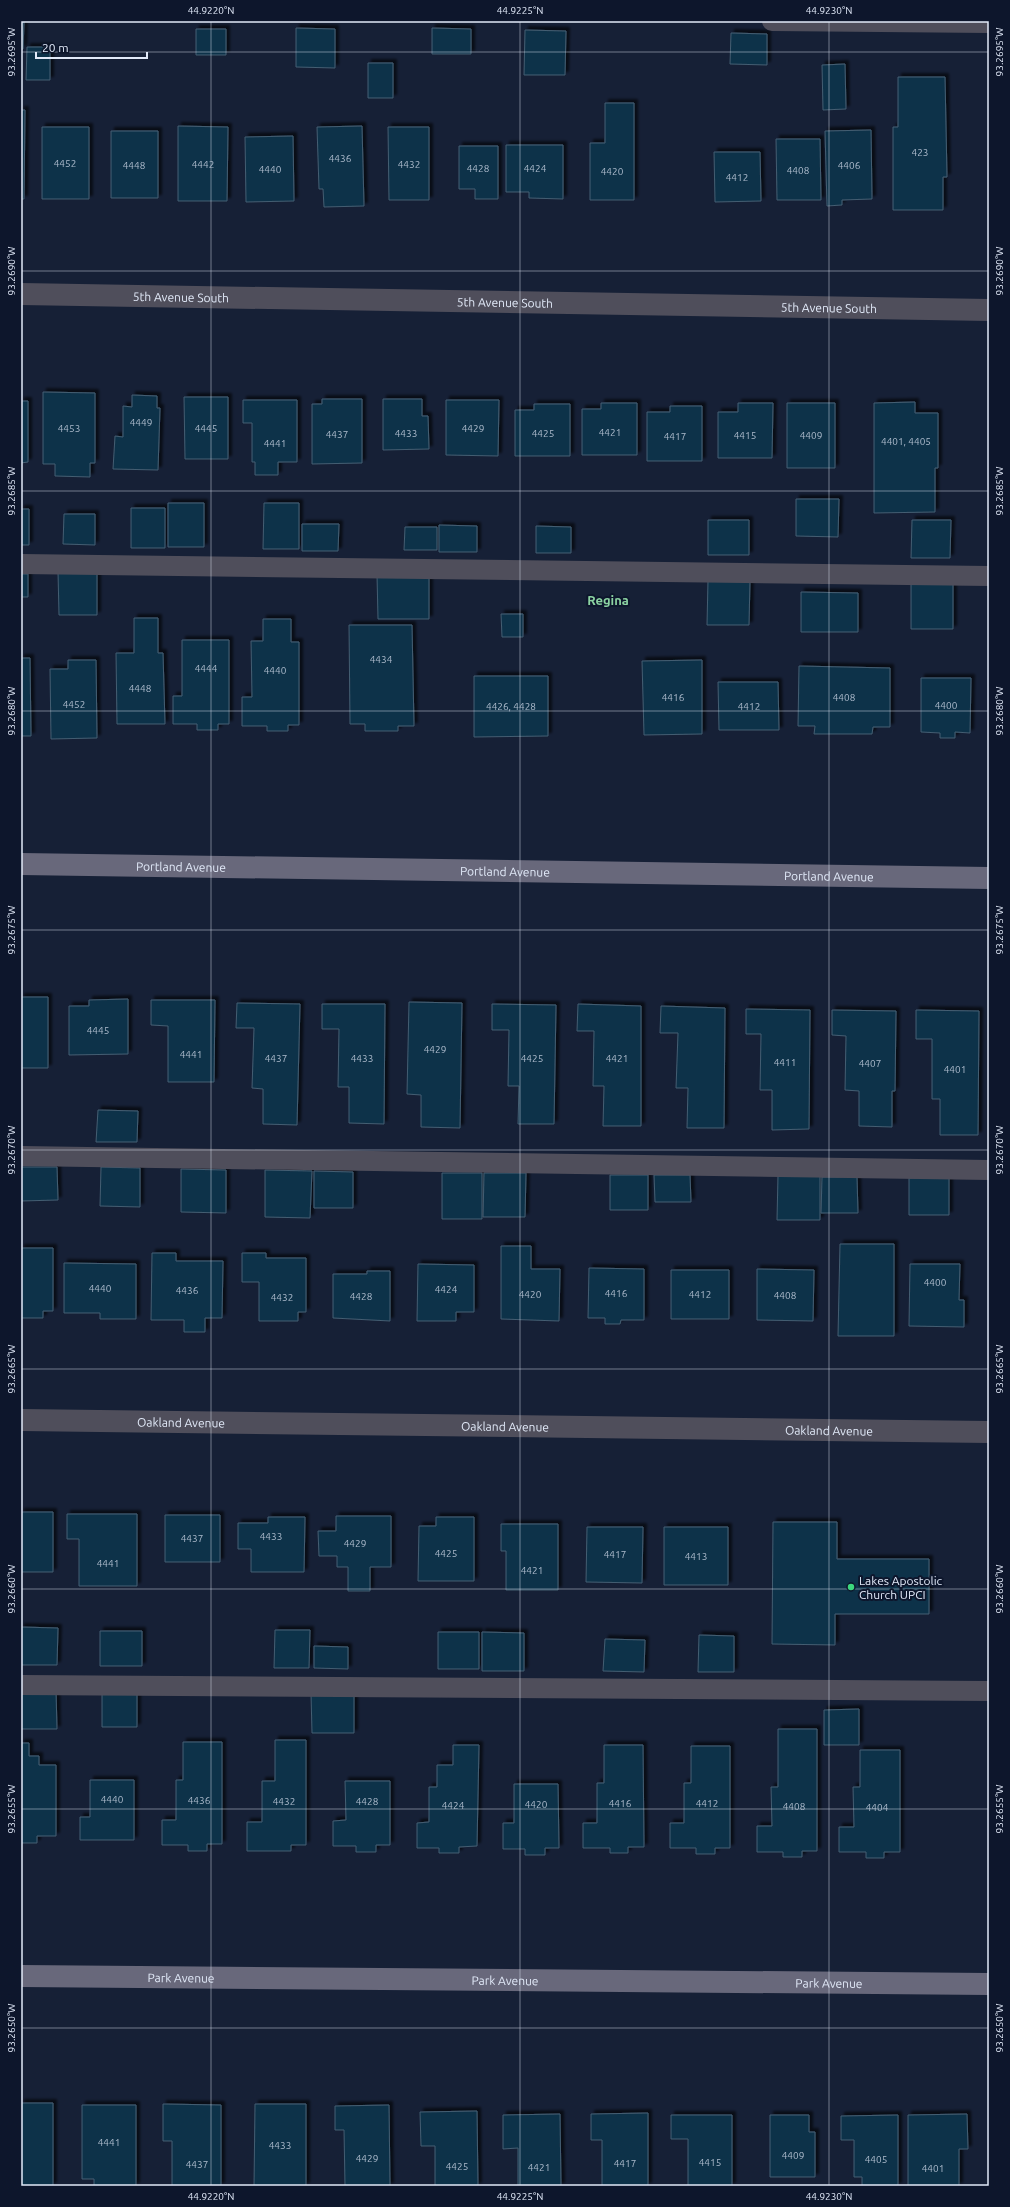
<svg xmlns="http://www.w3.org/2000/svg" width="1010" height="2207" font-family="Ubuntu,sans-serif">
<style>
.building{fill:#10334a;stroke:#445e72;filter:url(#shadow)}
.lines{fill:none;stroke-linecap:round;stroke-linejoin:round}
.lane{stroke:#4f4e5b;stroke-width:20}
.street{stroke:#4f4e5b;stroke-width:22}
.secondary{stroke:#68687b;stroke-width:22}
.ticks{fill:none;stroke:#e2eaf9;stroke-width:1;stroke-opacity:0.45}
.poi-dot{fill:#3cd77e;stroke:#0d162c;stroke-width:1.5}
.labels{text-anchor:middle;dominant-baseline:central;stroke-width:4;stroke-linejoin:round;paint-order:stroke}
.number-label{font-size:10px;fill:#aebccd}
.street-label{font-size:12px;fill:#e2eaf9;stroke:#0d162c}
.poi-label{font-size:12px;fill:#e2eaf9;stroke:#0d162c;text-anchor:start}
.neighbourhood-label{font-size:13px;font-weight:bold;fill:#8cd3a2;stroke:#0d162c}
.neatline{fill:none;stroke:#e2eaf9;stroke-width:1.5}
.ticks-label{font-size:10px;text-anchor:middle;fill:#e2eaf9}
</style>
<defs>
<filter id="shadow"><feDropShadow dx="3.5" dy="-3.5" stdDeviation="1" flood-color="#0009"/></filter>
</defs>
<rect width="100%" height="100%" fill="#162036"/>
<path class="building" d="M21 22H24L23 49H21Z
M296 28 335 29V68L296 67Z
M432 28 471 29V54H432Z
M196 29H226V55H196Z
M525 30 566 31 565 75H524Z
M731 33 767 34V65L730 64Z
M27 47H50V80H26Z
M368 63H393V98H368Z
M845 64 846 109 823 110 822 65Z
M898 77H945L947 177H943V210H893V127H898Z
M605 103H634V200H590V143H605Z
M21 110H25L24 199H21Z
M178 126 228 127 227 201H178Z
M362 126 364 206 324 207 323 189H319L317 127Z
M42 127H89V199H42Z
M388 127H429V200H389Z
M871 130 872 199 842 200V205L827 206 825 131Z
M111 131H158V198H111Z
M293 136 294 201 246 202 245 137Z
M776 139H820L821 200H777Z
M506 145H563V199L529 198V192H506Z
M459 146H498V199H475V189H459Z
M714 152H760L761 201 715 202Z
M43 392 95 393V463H90V477L55 476V464H43Z
M132 395 157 396V408H160L158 470 113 469 115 436 123 437V406L132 407Z
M184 397H228V459H185Z
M322 399H362V463L312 464V404H322Z
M383 399H422V416H428L429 449 383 450Z
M243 400H297V462H278V475H255V462H252V423H243Z
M446 400H499L498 456 446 455Z
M21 401H28V462L21 463Z
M915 402V413H938V468H935V512L874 513V403Z
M601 403H637V455H582V409H601Z
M738 403H773L772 458H718V412H738Z
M787 403H835V468H787Z
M534 404H570V456H515V410H534Z
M670 406H702V461H647V412H670Z
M796 499H839L838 537 796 536Z
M168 503H204V547H168Z
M264 503H299V549H263Z
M131 508H165V548H131Z
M21 509H29V545H21Z
M64 514H95V545L63 544Z
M708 520H749V555H708Z
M912 520H951L950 558H911Z
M302 524H339L338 551H302Z
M439 525 477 526V552H439Z
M536 526 571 527V553H536Z
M405 527H437V550H404Z
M97 571V615H59L58 572Z
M21 574H28V597H21Z
M377 575H429V619H378Z
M708 580H750L749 625H707Z
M911 582H953V629H911Z
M801 592 858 593V632H801Z
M501 614H523V637H502Z
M134 618H158V653H163L165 724H117L116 653H134Z
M263 619H291V642H299V725H288V731H267V726H242V697H252L251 641H263Z
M349 625H412L414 726H398V731H365V724H350Z
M182 640H229V724H218V730H197V724H173V696H182Z
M21 658H30L31 736H21Z
M68 660H96L97 738 51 739 50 669H68Z
M702 660V734L644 735 642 661Z
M799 666 890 668V727H873L872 734H814L815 726H798Z
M474 676H548V736L474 737Z
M921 678H971L970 733 955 732V738H940V733L921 732Z
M718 682H778L779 730H719Z
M21 997H48V1068H21Z
M128 999V1054L69 1055V1006H89V1000Z
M151 1000H215L214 1082H168V1026L151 1025Z
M409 1002 462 1003 460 1128 421 1127V1095L407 1094Z
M237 1003 300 1004 297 1125 263 1124V1089L252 1088 254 1028H236Z
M322 1004H385L384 1124 349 1123V1087H338L339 1029H322Z
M492 1004 556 1005 554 1124H518L519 1086H508L509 1030H492Z
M578 1004 641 1006V1126H603L604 1086H593L594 1031H577Z
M661 1006 725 1008 724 1128H687L688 1088H676L678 1033H660Z
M746 1009 810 1010 809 1129 772 1130V1090H760L761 1034H746Z
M832 1010 896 1011 895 1091H892V1127L859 1126V1091L845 1090 846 1036 832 1035Z
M916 1010 979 1011 978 1135H940V1099H932V1039H916Z
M98 1110 138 1111 137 1142H96Z
M21 1167H57L58 1200 21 1201Z
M101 1167 140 1168V1207L100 1206Z
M181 1169 226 1170V1213L181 1212Z
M265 1170 312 1171 310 1218 265 1217Z
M314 1171 353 1172V1208H314Z
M442 1173H482V1219H442Z
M484 1173H526L525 1217H483Z
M610 1175H648V1210H610Z
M654 1175H690L691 1202H655Z
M778 1175 820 1176V1220H777Z
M822 1177H857L858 1213H821Z
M909 1178H949V1215H909Z
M840 1244H894V1336H838Z
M501 1246H531V1269H560L559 1321 501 1319Z
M21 1248H53V1311H43V1318H21Z
M152 1253H176V1261H223L222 1318H205V1332H184V1320H151Z
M242 1253H266V1258H306V1312H298V1321H259V1282H242Z
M64 1263 136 1264V1319H100V1313H64Z
M418 1264 474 1265V1312H456V1321H417Z
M910 1264H960L959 1300H964V1327L909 1326Z
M589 1268 644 1269V1320H621L620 1324H605V1318H588Z
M757 1269 814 1270 813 1321 757 1320Z
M671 1270H729V1319H671Z
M367 1271H390V1321L333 1318V1274H367Z
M21 1512H53V1572H21Z
M67 1514H137V1586H79V1539H67Z
M165 1515H220V1562H165Z
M336 1516H391V1567H370V1591H348V1567H337V1556H319L318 1531H336Z
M268 1517H305L304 1572H251V1549H238V1523H268Z
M436 1517H474V1581H418L419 1526H436Z
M773 1522H837V1559H929V1614H835V1645L772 1644Z
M501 1524H558V1590H506V1551H501Z
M587 1527H643L642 1583 586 1582Z
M664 1527H728V1585H664Z
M21 1627 58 1628 57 1665H21Z
M275 1630H310L309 1668H274Z
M100 1631H142V1666H100Z
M438 1632H479V1669H438Z
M482 1632 524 1633V1671H482Z
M699 1635 734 1636V1672H698Z
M605 1639 645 1640 644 1672 603 1671Z
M314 1646 348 1647V1669L314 1668Z
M21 1690H56L57 1729H21Z
M102 1691H137V1727H102Z
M311 1694H354V1733H312Z
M859 1709V1745H824V1710Z
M778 1729H817V1851H802V1857H783V1852H757V1826H772L771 1787H778Z
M275 1740H306V1845H291V1851H247V1822H262V1781H275Z
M183 1742H222V1844H207V1851H188V1845H162V1820H176V1780H183Z
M21 1743H29V1756H39V1765H56V1836H37V1843H21Z
M453 1745H479L477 1846 459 1847V1853H439V1848H417V1823L429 1822V1787H437V1765H453Z
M604 1745H643L644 1847H628V1853H610V1848H583V1823H597V1783H604Z
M691 1746H730V1848H715V1854H696V1848H670V1823H684V1783H691Z
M860 1750H900V1852H884V1858H866V1852H839V1827H854L853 1787H860Z
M90 1780H134V1840H80V1817H90Z
M345 1781H390V1845H376V1852H356V1846H333V1821L346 1820Z
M514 1784H558L559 1848H545V1855H525V1849H503V1823H514Z
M21 2103H53V2186H21Z
M163 2104 221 2105V2186H172V2141H163Z
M255 2104H306V2186H254Z
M82 2105H136V2186H94V2179H82Z
M389 2105 390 2186H345L344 2130H335V2106Z
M477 2111 478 2186H435V2146H421L420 2112Z
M648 2113V2186H602V2140H591V2114Z
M560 2114 561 2186H518V2148L503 2149V2115Z
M967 2114 968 2149H959V2186H908V2115Z
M671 2115H732V2186H688V2139H671Z
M770 2115H809V2132H815V2177H770Z
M898 2115V2186H862V2177H854V2140H841V2116Z"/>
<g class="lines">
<path class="lane" d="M772 21 989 23
M21 564 989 576
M21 1156 989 1170
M21 1685 989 1691"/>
<g class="street">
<path id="s1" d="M21 294 989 310"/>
<path id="s2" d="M21 1420 989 1432"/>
</g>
<g class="secondary">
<path id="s3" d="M21 864 989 878"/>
<path id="s4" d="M21 1976 989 1984"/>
</g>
</g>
<path class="ticks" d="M211 21V2186M520 21V2186M829 21V2186M21 52H989M21 271H989M21 491H989M21 711H989M21 930H989M21 1150H989M21 1369H989M21 1589H989M21 1809H989M21 2028H989"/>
<circle class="poi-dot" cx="851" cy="1587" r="4"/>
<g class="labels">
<g class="number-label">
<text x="920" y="152">423</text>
<text x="340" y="158">4436</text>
<text x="65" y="163">4452</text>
<text x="203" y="164">4442</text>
<text x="409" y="164">4432</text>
<text x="134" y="165">4448</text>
<text x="849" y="165">4406</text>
<text x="478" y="168">4428</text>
<text x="535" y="168">4424</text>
<text x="270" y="169">4440</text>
<text x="798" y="170">4408</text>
<text x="612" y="171">4420</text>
<text x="737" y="177">4412</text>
<text x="141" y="422">4449</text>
<text x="69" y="428">4453</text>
<text x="206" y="428">4445</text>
<text x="473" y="428">4429</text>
<text x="610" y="432">4421</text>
<text x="406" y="433">4433</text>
<text x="543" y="433">4425</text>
<text x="337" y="434">4437</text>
<text x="745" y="435">4415</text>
<text x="811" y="435">4409</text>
<text x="675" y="436">4417</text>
<text x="906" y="441">4401, 4405</text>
<text x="275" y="443">4441</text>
<text x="381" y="659">4434</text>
<text x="206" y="668">4444</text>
<text x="275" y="670">4440</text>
<text x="140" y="688">4448</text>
<text x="673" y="697">4416</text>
<text x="844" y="697">4408</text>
<text x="74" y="704">4452</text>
<text x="946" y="705">4400</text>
<text x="511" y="706">4426, 4428</text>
<text x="749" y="706">4412</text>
<text x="98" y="1030">4445</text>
<text x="435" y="1049">4429</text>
<text x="191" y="1054">4441</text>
<text x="276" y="1058">4437</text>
<text x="362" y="1058">4433</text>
<text x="532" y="1058">4425</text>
<text x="617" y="1058">4421</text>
<text x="785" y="1062">4411</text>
<text x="870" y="1063">4407</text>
<text x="955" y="1069">4401</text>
<text x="935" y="1282">4400</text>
<text x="100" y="1288">4440</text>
<text x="446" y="1289">4424</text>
<text x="187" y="1290">4436</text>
<text x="616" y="1293">4416</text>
<text x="530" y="1294">4420</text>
<text x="700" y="1294">4412</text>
<text x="785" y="1295">4408</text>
<text x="361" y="1296">4428</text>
<text x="282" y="1297">4432</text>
<text x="271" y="1536">4433</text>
<text x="192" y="1538">4437</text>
<text x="355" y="1543">4429</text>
<text x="446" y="1553">4425</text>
<text x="615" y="1554">4417</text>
<text x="696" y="1556">4413</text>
<text x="108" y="1563">4441</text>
<text x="532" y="1570">4421</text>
<text x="112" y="1799">4440</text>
<text x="199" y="1800">4436</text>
<text x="284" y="1801">4432</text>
<text x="367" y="1801">4428</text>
<text x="620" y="1803">4416</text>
<text x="707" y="1803">4412</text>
<text x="536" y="1804">4420</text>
<text x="453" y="1805">4424</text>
<text x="794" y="1806">4408</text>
<text x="877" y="1807">4404</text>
<text x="109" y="2142">4441</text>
<text x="280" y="2145">4433</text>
<text x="793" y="2155">4409</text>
<text x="367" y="2158">4429</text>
<text x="876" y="2159">4405</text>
<text x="710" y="2162">4415</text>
<text x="625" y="2163">4417</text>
<text x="197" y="2164">4437</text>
<text x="457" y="2166">4425</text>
<text x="539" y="2167">4421</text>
<text x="933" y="2168">4401</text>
</g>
<g class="street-label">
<text stroke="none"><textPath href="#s1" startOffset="160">5th Avenue South</textPath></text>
<text stroke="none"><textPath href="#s1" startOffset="484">5th Avenue South</textPath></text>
<text stroke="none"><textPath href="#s1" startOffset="808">5th Avenue South</textPath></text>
<text stroke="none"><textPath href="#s3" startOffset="160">Portland Avenue</textPath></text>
<text stroke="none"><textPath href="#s3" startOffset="484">Portland Avenue</textPath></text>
<text stroke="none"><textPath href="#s3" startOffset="808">Portland Avenue</textPath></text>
<text stroke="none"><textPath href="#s2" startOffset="160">Oakland Avenue</textPath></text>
<text stroke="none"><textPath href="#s2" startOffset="484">Oakland Avenue</textPath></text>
<text stroke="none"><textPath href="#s2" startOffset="808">Oakland Avenue</textPath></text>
<text stroke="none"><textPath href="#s4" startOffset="160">Park Avenue</textPath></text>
<text stroke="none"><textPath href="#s4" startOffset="484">Park Avenue</textPath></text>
<text stroke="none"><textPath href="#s4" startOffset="808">Park Avenue</textPath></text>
</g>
<g class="poi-label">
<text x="859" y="1580">Lakes Apostolic<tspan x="859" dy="14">Church UPCI</tspan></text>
</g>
<g class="neighbourhood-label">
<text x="608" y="600">Regina</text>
</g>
</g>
<rect width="1010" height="2207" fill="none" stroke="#0d162c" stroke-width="44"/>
<path d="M36 52v6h111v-6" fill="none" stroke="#e2eaf9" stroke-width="2"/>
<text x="42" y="52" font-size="12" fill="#e2eaf9" stroke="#0d162c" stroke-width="3" paint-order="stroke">20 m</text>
<rect x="22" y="22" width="966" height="2163" class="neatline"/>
<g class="ticks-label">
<text x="211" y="14">44.9220°N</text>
<text x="520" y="14">44.9225°N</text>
<text x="829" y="14">44.9230°N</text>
<text transform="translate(11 52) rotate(-90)" y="4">93.2695°W</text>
<text transform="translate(999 52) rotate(-90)" y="4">93.2695°W</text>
<text transform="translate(999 271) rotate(-90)" y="4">93.2690°W</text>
<text transform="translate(11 271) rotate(-90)" y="4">93.2690°W</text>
<text transform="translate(999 491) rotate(-90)" y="4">93.2685°W</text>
<text transform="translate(11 491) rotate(-90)" y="4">93.2685°W</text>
<text transform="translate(999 711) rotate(-90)" y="4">93.2680°W</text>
<text transform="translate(11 711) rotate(-90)" y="4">93.2680°W</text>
<text transform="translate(11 930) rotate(-90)" y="4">93.2675°W</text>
<text transform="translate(999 930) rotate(-90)" y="4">93.2675°W</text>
<text transform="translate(11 1150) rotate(-90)" y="4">93.2670°W</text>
<text transform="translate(999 1150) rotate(-90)" y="4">93.2670°W</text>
<text transform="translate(999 1369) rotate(-90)" y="4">93.2665°W</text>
<text transform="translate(11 1369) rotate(-90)" y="4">93.2665°W</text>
<text transform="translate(11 1589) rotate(-90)" y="4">93.2660°W</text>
<text transform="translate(999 1589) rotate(-90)" y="4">93.2660°W</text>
<text transform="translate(11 1809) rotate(-90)" y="4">93.2655°W</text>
<text transform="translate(999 1809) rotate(-90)" y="4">93.2655°W</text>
<text transform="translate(999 2028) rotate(-90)" y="4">93.2650°W</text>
<text transform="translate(11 2028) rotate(-90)" y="4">93.2650°W</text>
<text x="211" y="2200">44.9220°N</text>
<text x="520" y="2200">44.9225°N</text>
<text x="829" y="2200">44.9230°N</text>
</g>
</svg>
